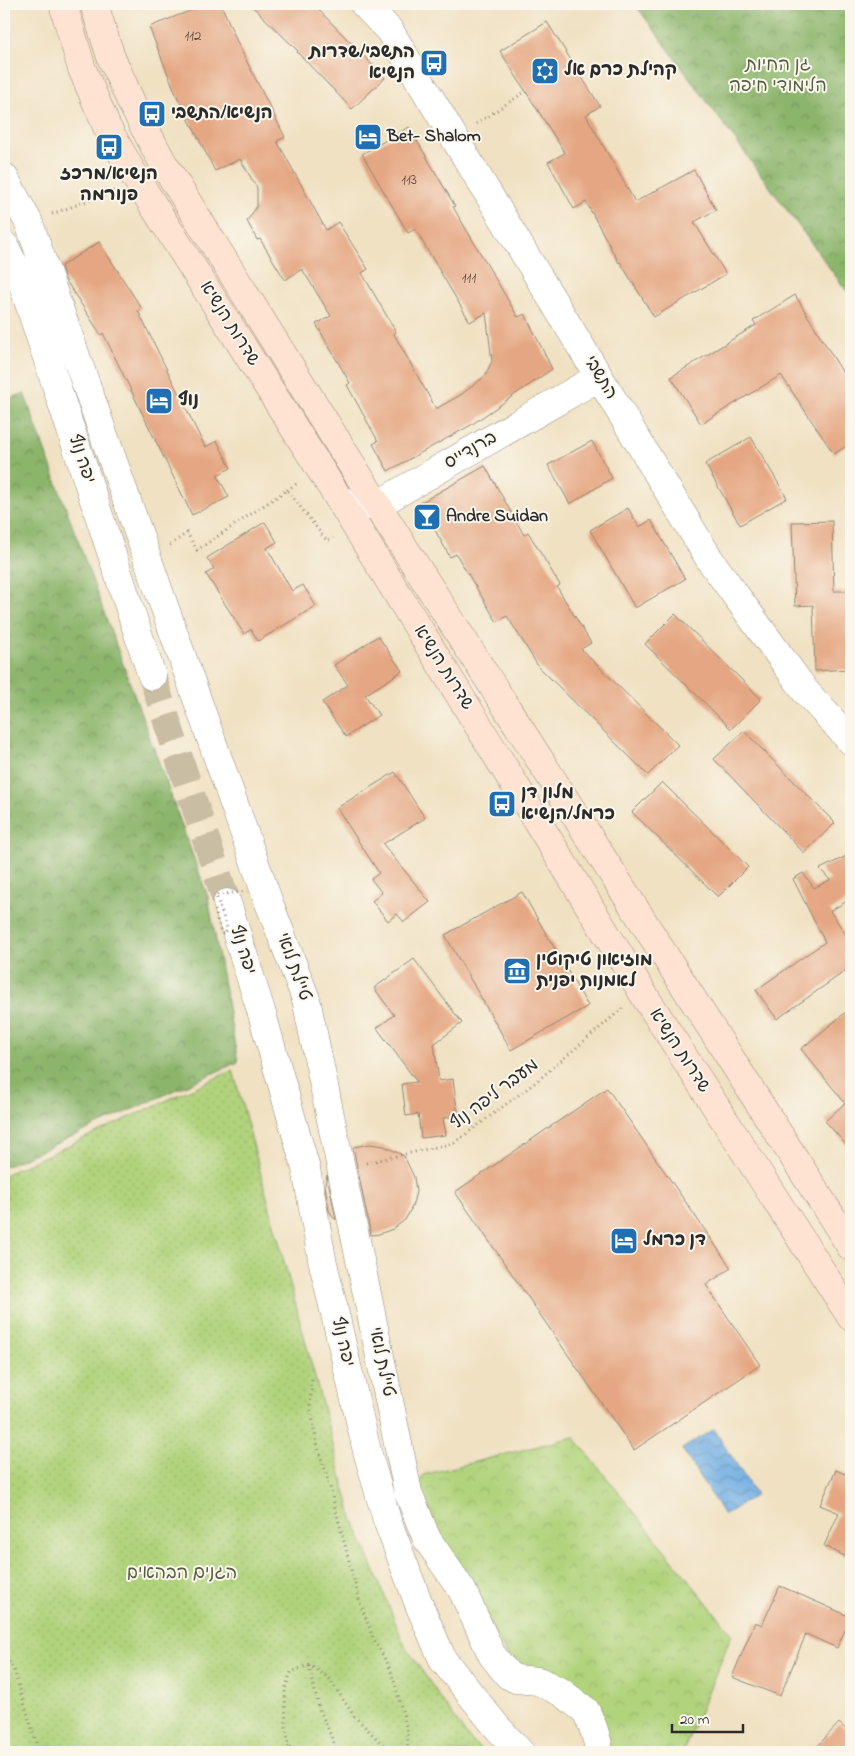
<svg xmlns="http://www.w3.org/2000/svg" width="855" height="1756" font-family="'Indie Flower','Playpen Sans Hebrew',sans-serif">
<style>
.grass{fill:url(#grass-dots);stroke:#6e7f54}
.forest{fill:url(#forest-crowns);stroke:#5c704c}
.park{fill:url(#park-crowns);stroke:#6e7f54}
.water{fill:url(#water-waves);stroke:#4e6c87}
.building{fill:#e5a783}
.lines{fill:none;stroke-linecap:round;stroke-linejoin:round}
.street-tunnel{stroke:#c9bda4;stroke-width:28;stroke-dasharray:28 14;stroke-linecap:butt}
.street-casing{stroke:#8e8676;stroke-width:29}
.secondary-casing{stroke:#8e8676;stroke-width:29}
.path{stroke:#8e8676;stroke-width:3;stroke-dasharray:1 4;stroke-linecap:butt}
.street{stroke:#fff;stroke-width:28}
.secondary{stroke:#fee3d2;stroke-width:28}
.path-bridge{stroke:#8e8676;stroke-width:3;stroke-dasharray:1 4;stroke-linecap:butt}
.labels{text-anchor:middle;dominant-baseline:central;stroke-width:4;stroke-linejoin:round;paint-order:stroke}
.number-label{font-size:15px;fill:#5a4a41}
.poi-label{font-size:18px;font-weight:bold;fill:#2b2b2b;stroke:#fbf7ec;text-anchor:start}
.park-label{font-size:18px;fill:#535d43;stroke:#fbf7ec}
.street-label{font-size:18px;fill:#2b2b2b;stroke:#fbf7ec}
</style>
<defs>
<pattern id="grass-dots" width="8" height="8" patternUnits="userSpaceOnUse" patternTransform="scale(1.25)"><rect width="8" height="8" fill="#b1d37c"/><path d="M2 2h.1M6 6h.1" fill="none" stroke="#98b56b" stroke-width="1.8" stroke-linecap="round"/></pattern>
<pattern id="forest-crowns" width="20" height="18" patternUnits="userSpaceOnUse" patternTransform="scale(1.25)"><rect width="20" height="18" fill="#8cb56c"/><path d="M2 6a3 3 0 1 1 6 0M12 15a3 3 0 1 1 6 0" fill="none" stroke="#739359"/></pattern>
<pattern id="park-crowns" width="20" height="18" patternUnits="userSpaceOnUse" patternTransform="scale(1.25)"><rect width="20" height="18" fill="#b1d37c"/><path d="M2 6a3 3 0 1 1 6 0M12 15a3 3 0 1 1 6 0" fill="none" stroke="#98b56b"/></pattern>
<pattern id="water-waves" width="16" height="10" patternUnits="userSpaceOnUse" patternTransform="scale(1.25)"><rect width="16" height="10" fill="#71aee3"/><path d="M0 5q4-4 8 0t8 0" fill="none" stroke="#5d8eb8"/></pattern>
</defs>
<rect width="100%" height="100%" fill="#fbf7ec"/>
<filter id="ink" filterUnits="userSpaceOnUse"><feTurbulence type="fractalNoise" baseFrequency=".02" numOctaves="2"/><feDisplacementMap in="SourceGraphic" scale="10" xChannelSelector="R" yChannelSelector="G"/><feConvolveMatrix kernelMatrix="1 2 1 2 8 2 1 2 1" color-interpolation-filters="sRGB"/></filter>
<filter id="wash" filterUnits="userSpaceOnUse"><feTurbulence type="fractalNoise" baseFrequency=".0096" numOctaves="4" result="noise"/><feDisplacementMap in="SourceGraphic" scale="20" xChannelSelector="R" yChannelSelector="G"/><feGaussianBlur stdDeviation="1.12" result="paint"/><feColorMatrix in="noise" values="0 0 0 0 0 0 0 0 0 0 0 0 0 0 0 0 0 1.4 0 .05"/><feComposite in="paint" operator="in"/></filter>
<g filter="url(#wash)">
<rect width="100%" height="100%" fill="#f0e1c2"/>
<path class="grass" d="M233 1070 352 1516 405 1646 466 1735 483 1752H4V1175Z"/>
<path class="forest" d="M635 4H851V297Z
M24 393 208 897 238 1062 4 1167V401Z"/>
<path class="park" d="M574 1437 732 1634 683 1752H608L607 1736 512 1663 451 1556 418 1489 423 1475Z"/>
<path class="water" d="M714 1429 756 1495 724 1515 682 1449Z"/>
<g id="blocks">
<path class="building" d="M207 4H221L238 44 285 137 277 141 326 230 338 222 368 269 362 273 396 332 394 334 436 409 462 394 485 376 492 361 486 313 470 322 415 229 408 233 362 154 409 127 455 206 453 207 518 317 525 314 552 369 471 425 388 471 373 444 378 441 347 385 350 383 316 324 331 316 302 269 285 280 260 239 257 240 247 221 257 206V188L240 159 215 171 176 94 149 27Z
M250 4H313L385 78 352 109 297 52 298 51Z
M547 22 600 106 586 115 635 202 694 170 716 210 694 222 726 274 654 317 620 262 619 263 586 202 574 209 548 162 565 153 500 51Z
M99 242 142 309 138 311 205 447 217 441 231 468 217 475 229 497 192 515 103 333 101 335 65 279 61 266Z
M795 295 843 373 851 368V443L834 454 781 375 701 424 671 377 756 325 753 321Z
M751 437 787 498 740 525 705 464Z
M592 441 612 478 570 504 548 465Z
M485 466 524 535 528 532 560 585 557 587 591 643 581 649 678 745 648 775 538 666 507 616 497 622 456 554 450 557 420 503Z
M628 508 639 527 651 520 685 579 635 608 590 530Z
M832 521 834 591H851V669L815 671 813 605 795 606 792 522Z
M265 522 277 542 267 548 292 591 303 585 316 606 258 641 251 629 244 634 206 574 214 569 207 558Z
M675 614 761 699 731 729 645 644Z
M378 636 402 671 365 695 379 715 346 737 322 702 348 685 334 665Z
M744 731 835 823 804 853 714 759Z
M395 772 425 818 383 844 430 902 404 922 397 914 388 921 372 901 382 893 371 879 379 873 337 808Z
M662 782 748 867 718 897 632 812Z
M851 854V902L849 900 830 911 851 942V967L777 1019 756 990 825 942 793 879 803 873 814 888 830 880 820 869Z
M522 892 588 1006 511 1050 445 935Z
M414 959 462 1023 434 1044 439 1081 453 1079 458 1116 443 1118 446 1135 421 1138 418 1114 406 1116 402 1084 417 1082 377 1028 394 1015 374 988Z
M851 1008V1150L825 1121 845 1103 801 1049Z
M607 1088 731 1268 706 1285 760 1365 634 1450 455 1192Z
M370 1144 384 1146 404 1156 414 1177 416 1192 412 1207 405 1220 393 1229 379 1234 371 1235 353 1147Z
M327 1175 336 1220 329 1211 325 1185Z
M836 1470 851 1477V1559L824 1546 839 1513 820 1505Z
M780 1586 851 1617 837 1648 806 1634 780 1696 732 1677 755 1622 762 1625Z
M839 1723 851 1734V1752H812Z"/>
</g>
</g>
<g filter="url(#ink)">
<use href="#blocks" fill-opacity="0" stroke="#8e8676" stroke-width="1"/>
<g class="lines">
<path class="street-tunnel" d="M152 676 227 903"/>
<defs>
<path id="street" d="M364 4 389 30 710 560 806 692 851 741
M4 177 29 223 269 903 306 999 408 1492 427 1539 462 1590 492 1655 508 1675 516 1679 538 1681 561 1692 586 1711 594 1730 598 1744V1752
M4 245 20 276 152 676
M339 499C352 506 363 508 377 505L599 377
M227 903 262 1014 306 1169 322 1259 367 1451 387 1520 420 1607 443 1660 496 1726 520 1752"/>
<path id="secondary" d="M63 4 82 69 107 127 134 175 339 499 644 995 851 1317
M94 4 111 57 132 104 163 163 377 505 851 1247"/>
</defs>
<use href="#street" class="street-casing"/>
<use href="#secondary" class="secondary-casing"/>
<path class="path" d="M476 124 526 91
M52 214 114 191
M287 490 299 482
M170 545 187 533 197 550 287 490 327 541 333 538
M366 1163 454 1143 536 1082 623 1008
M312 1380 310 1406 317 1445 328 1480 360 1603 374 1640 389 1666 397 1691 407 1730 408 1744 406 1752
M4 1653 14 1670 39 1752
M309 1666 319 1708 334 1743 337 1752
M290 1752 286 1729 285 1689 291 1672 309 1665 329 1678 354 1716 390 1752"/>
<use href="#street" class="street"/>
<use href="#secondary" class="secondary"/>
<path class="path-bridge" d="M215 910 221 933 225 934 227 928 216 895 247 891"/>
</g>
</g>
<defs>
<symbol id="bus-square" viewBox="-11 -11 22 22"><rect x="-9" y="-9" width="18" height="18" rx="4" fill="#1f6fb2" stroke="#fbf7ec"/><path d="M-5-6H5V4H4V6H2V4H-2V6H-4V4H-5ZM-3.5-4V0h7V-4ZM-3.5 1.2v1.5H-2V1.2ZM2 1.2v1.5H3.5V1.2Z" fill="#fff"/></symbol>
<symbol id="synagogue-square" viewBox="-11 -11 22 22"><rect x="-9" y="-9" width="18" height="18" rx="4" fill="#1f6fb2" stroke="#fbf7ec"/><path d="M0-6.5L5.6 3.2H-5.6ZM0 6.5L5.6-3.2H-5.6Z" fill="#fff"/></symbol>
<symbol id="hotel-square" viewBox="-11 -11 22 22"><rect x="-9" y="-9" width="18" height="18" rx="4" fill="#1f6fb2" stroke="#fbf7ec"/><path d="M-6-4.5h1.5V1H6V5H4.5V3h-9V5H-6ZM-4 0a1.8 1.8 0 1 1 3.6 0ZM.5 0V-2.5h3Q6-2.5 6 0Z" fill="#fff"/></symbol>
<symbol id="bar-square" viewBox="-11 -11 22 22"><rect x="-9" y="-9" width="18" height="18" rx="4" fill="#1f6fb2" stroke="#fbf7ec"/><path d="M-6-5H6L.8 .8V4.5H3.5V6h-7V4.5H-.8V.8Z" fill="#fff"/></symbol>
<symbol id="museum-square" viewBox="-11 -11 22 22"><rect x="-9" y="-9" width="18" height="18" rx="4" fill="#1f6fb2" stroke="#fbf7ec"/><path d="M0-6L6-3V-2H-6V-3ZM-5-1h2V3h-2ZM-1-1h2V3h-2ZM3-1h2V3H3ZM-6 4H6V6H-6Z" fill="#fff"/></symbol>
</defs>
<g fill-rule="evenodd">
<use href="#bus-square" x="418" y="47" width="32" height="32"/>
<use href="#synagogue-square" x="529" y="55" width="32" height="32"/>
<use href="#bus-square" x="136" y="98" width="32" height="32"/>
<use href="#hotel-square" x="352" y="121" width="32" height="32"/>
<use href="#bus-square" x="93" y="131" width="32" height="32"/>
<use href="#hotel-square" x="143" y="385" width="32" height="32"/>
<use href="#bar-square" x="411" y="501" width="32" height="32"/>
<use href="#bus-square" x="486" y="788" width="32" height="32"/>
<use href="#museum-square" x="501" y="955" width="32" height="32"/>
<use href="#hotel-square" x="608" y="1225" width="32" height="32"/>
</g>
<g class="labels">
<g class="number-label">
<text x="193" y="36">112</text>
<text x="409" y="180">113</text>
<text x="469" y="278">111</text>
</g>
<g class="poi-label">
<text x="415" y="53" text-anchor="end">התשבי/שדרות<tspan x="415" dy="21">הנשיא</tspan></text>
<text x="564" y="71">קהילת כרם אל</text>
<text x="171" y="114">הנשיא/התשבי</text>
<text x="387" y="137">Bet- Shalom</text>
<text x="109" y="175" text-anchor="middle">הנשיא/מרכז<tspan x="109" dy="21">פנורמה</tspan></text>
<text x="178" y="401">נוף</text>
<text x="446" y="517">Andre Suidan</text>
<text x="521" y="794">מלון דן<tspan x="521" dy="21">כרמל/הנשיא</tspan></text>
<text x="536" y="961">מוזיאון טיקוטין<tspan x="536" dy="21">לאמנות יפנית</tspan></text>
<text x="643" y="1241">דן כרמל</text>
</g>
<g class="park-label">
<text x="778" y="66">גן החיות<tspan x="778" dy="21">הלימודי חיפה</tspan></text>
<text x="182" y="1574">הגנים הבהאים</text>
</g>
<g class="street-label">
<text transform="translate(229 324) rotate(58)">שדרות הנשיא</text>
<text transform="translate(600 378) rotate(59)">התשבי</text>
<text transform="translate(471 451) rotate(-30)">ברנדייס</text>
<text transform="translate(81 459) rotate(72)">יפה נוף</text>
<text transform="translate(443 668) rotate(58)">שדרות הנשיא</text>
<text transform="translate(242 950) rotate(73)">יפה נוף</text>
<text transform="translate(293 967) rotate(70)">טיילת לואי</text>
<text transform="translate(679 1051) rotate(57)">שדרות הנשיא</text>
<text transform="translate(495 1095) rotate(-37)">מעבר ליפה נוף</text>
<text transform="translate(342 1342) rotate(77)">יפה נוף</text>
<text transform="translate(381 1362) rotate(78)">טיילת לואי</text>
</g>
</g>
<rect width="855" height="1756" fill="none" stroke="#fbf7ec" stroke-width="20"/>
<path d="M672 1724v8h71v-8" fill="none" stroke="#2b2b2b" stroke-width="2.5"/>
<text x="680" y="1724" font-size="15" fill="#2b2b2b" stroke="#fbf7ec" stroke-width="4" paint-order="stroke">20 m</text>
</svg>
